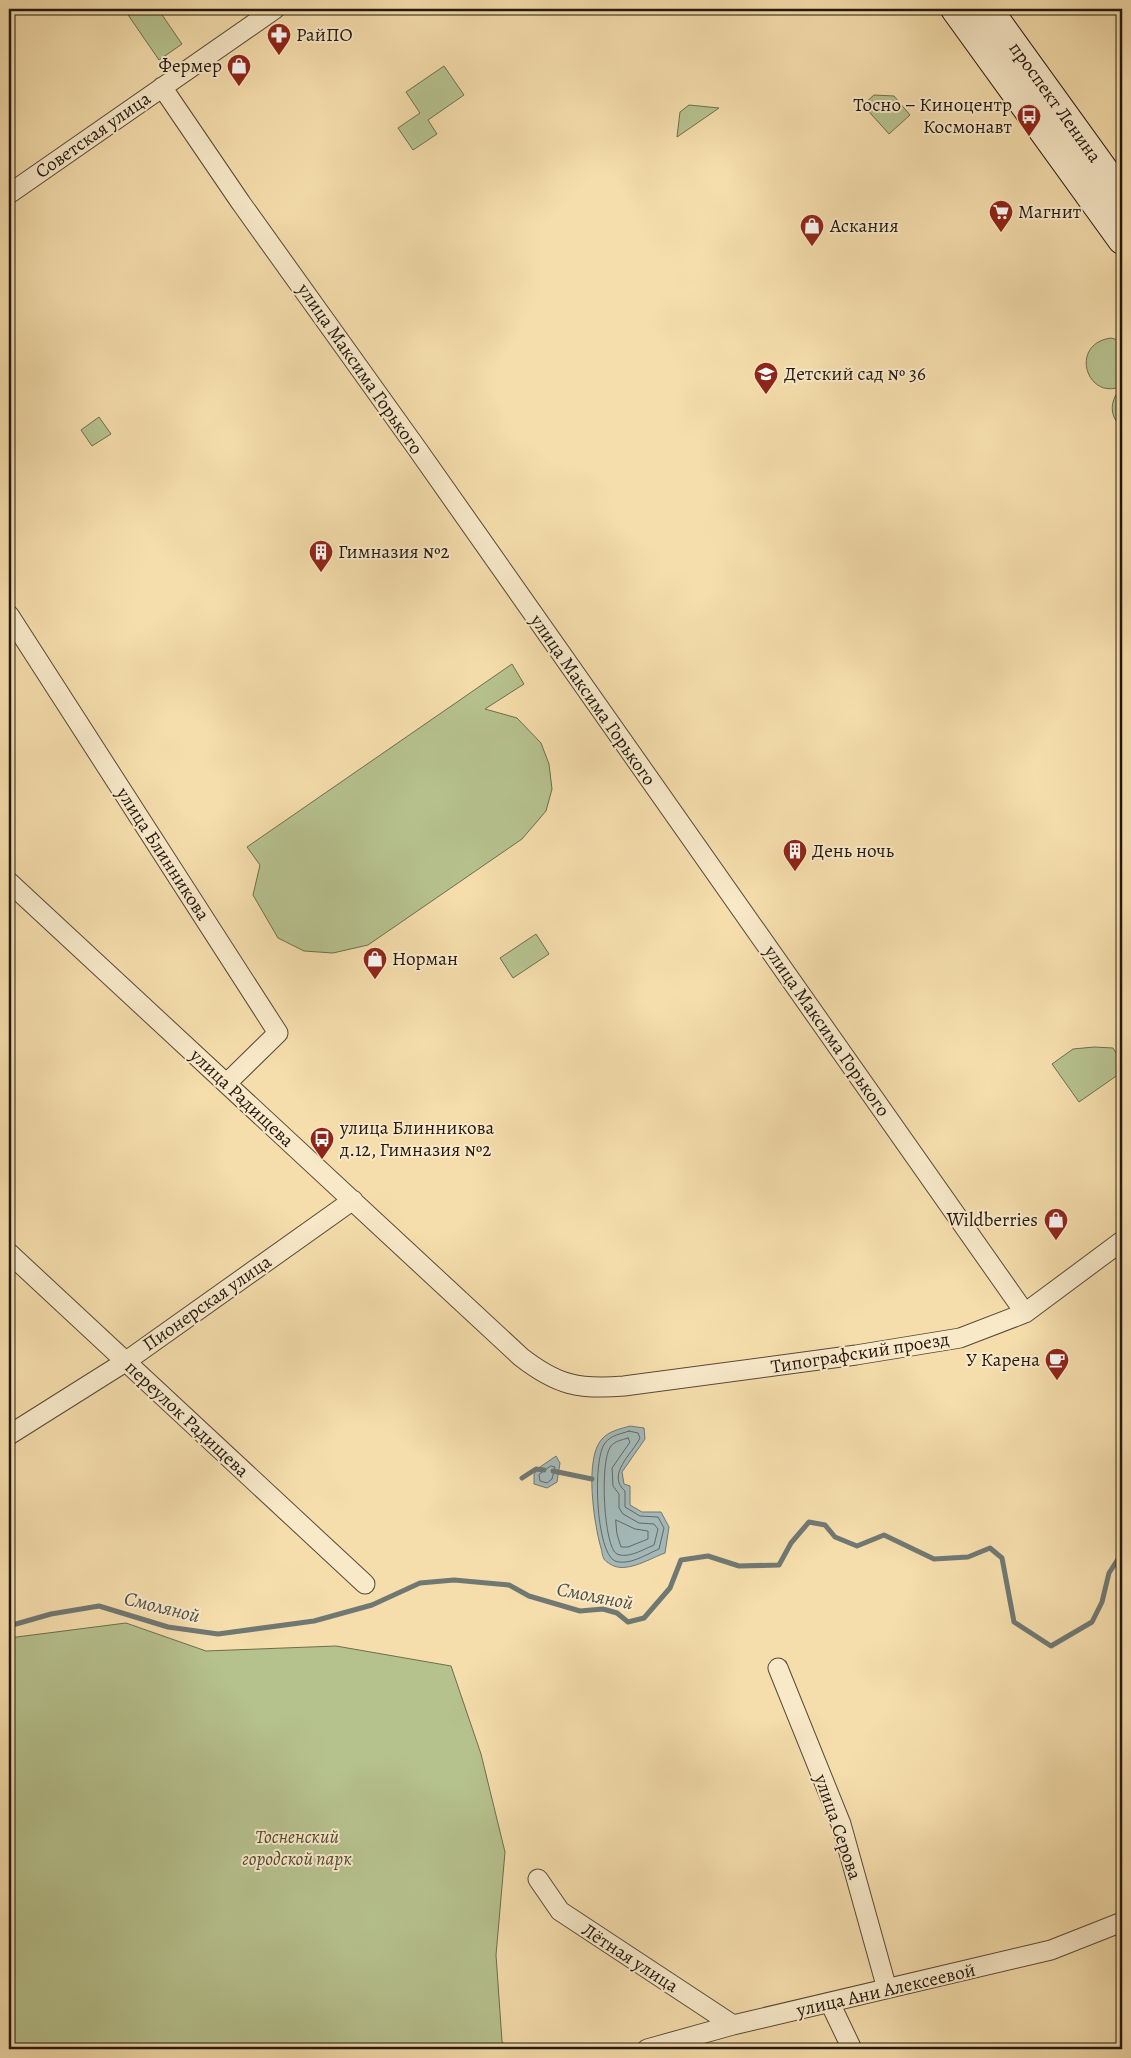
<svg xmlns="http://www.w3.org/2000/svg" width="1131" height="2058" font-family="Alegreya,serif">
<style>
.green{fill:#b6c28e;stroke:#6d6d4e}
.water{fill:#a3b8b6;stroke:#707873}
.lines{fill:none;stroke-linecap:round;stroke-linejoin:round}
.shore{stroke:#646862;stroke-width:1}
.stream{stroke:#707873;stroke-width:5}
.minor-casing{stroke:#584936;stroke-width:21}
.secondary-casing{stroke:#24180f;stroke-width:30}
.minor{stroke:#f8e9c9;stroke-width:19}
.secondary{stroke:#f8e9c9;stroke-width:28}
.labels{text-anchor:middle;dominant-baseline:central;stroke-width:4;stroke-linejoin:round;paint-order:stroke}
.poi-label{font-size:19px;fill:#24180f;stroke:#f8e9c9;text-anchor:start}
.street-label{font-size:19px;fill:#24180f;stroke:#f8e9c9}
.park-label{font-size:19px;font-style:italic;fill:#504b35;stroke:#f8e9c9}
.water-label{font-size:20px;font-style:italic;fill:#505049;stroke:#f8e9c9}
</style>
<rect width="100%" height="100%" fill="#f5ddac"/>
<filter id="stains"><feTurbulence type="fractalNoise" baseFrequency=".004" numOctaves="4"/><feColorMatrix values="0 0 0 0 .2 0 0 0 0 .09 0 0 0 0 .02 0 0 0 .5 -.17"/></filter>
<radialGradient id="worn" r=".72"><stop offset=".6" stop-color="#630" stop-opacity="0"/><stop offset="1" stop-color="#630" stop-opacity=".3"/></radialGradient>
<path class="green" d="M124 9H158L182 44 159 60Z
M444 66 464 95 428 120 437 134 413 150 398 128 420 113 406 92Z
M874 95 894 96 910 115 889 134 863 105Z
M689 105 719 108 677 137 680 112Z
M1111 338 1122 341V386C1087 402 1068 344 1111 338Z
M1122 387V427C1108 416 1110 399 1122 387Z
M99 417 111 434 92 446 81 430Z
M512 664 524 684 485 709 517 718 541 743 549 764 552 789 546 811 522 839 368 945 333 953 304 951 278 938 253 895 260 865 247 847Z
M536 934 549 954 513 978 500 958Z
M1094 1047 1113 1048 1122 1062V1072L1079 1102 1052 1064 1073 1049Z
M126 1623 206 1651 336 1646 451 1666 481 1754 505 1852 496 1955 502 2041 505 2049H9V1638Z"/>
<path class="water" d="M630 1426 644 1428 645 1439 622 1472 624 1484 630 1486V1505L642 1512H661L669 1527 665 1553C651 1558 629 1572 614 1566 611 1565 605 1561 604 1559 602 1556 602 1551 601 1548 594 1524 584 1458 602 1439 609 1431 620 1429 630 1426Z
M556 1456 560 1463 557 1482 547 1488 534 1484V1474L540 1467Z"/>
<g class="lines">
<path class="shore" d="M629 1431 638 1433 640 1438C632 1454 606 1475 625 1491V1507L640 1516 658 1517 664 1528 659 1549C647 1554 629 1566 615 1561 596 1553 592 1459 605 1443 611 1435 621 1434 629 1431Z
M628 1438 630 1442 612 1468 613 1486 619 1494V1508L623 1514 639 1523 654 1524 658 1529 654 1545C644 1549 628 1559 617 1554 604 1549 599 1460 611 1446 615 1441 622 1440 628 1438Z
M551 1466 555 1467 552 1479 547 1483 540 1481 539 1475Z
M616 1520 635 1529 648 1531V1539L628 1547H621L617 1534Z"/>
<path class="stream" d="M553 1471 592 1479
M522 1478 536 1469 544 1470
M9 1626 51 1614 99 1606 168 1627 218 1634 314 1621 372 1605 420 1583 454 1580 509 1585 529 1596 580 1611 603 1609 617 1613 628 1622 644 1618 670 1588 681 1560 708 1556 739 1566 779 1565 791 1543 809 1522 825 1525 835 1537 857 1546 884 1535 934 1559 968 1557 990 1548 1002 1558 1014 1622 1051 1646 1092 1622 1102 1602 1109 1573 1122 1553"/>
<defs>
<path id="minor" d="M162 87 241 203 418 450 1025 1313
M9 194 275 9
M9 615 278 1033 227 1083
M9 882 521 1357C557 1385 579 1390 624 1386L856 1355 960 1338 1025 1313 1122 1241
M9 1253 365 1584
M9 1435 125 1362 353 1200
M778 1668 841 1824 887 1989
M538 1879 560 1911 733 2025
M830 2003 852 2049
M647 2049 733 2025 1051 1950 1122 1922"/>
<g id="secondary">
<path d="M955 9 1122 240"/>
<path id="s1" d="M988 9 1122 195"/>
</g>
</defs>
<use href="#minor" class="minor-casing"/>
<use href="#secondary" class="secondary-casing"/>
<use href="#minor" class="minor"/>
<use href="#secondary" class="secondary"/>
</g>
<defs>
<symbol id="pharmacy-pin" viewBox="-11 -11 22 30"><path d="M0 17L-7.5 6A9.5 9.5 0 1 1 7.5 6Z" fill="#8f2418" stroke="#f8e9c9"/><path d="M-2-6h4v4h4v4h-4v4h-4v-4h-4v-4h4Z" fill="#fff"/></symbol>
<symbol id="shop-pin" viewBox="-11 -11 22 30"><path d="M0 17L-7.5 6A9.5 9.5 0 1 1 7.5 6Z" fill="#8f2418" stroke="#f8e9c9"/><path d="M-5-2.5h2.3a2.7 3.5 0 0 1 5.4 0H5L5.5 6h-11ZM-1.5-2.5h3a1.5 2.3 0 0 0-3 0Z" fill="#fff"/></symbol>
<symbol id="bus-pin" viewBox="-11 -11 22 30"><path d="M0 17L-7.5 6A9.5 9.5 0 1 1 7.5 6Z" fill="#8f2418" stroke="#f8e9c9"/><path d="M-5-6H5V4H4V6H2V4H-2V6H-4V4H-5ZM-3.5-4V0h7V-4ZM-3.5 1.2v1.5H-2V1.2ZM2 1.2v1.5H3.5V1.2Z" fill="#fff"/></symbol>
<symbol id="supermarket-pin" viewBox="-11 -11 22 30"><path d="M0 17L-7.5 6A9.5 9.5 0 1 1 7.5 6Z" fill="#8f2418" stroke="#f8e9c9"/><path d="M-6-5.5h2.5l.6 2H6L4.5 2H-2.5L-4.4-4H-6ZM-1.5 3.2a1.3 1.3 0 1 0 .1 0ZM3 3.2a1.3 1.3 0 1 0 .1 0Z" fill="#fff"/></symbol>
<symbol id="school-pin" viewBox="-11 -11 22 30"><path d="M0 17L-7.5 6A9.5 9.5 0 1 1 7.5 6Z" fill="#8f2418" stroke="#f8e9c9"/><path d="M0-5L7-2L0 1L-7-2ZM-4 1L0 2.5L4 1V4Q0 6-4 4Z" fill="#fff"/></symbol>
<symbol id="building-pin" viewBox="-11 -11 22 30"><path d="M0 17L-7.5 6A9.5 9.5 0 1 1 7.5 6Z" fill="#8f2418" stroke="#f8e9c9"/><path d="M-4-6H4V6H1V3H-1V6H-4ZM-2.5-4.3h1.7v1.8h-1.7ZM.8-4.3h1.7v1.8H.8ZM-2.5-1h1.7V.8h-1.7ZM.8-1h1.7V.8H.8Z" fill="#fff"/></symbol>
<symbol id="cafe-pin" viewBox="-11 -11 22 30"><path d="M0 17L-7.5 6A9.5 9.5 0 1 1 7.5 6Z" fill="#8f2418" stroke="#f8e9c9"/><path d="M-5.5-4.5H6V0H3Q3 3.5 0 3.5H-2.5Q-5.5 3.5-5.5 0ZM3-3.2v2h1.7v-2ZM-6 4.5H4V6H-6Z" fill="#fff"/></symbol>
</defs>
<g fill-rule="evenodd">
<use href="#pharmacy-pin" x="265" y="21" width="28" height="38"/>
<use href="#shop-pin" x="225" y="52" width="28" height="38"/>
<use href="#bus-pin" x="1015" y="102" width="28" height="38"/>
<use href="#supermarket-pin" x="987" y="198" width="28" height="38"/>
<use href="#shop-pin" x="798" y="212" width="28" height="38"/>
<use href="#school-pin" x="752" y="360" width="28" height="38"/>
<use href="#building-pin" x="307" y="538" width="28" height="38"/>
<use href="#building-pin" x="781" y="837" width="28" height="38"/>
<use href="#shop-pin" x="361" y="945" width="28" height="38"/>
<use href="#bus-pin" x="308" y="1125" width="28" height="38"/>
<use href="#shop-pin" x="1042" y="1206" width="28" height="38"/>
<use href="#cafe-pin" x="1043" y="1346" width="28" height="38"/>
</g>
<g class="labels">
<g class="poi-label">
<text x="296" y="35">РайПО</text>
<text x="222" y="66" text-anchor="end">Фермер</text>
<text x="1012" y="105" text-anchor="end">Тосно – Киноцентр<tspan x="1012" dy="22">Космонавт</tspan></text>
<text x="1018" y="212">Магнит</text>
<text x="830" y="226">Аскания</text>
<text x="784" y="374">Детский сад № 36</text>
<text x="338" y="552">Гимназия №2</text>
<text x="812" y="851">День ночь</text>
<text x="392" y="959">Норман</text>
<text x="340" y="1128">улица Блинникова<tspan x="340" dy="22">д.12, Гимназия №2</tspan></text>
<text x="1038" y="1220" text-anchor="end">Wildberries</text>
<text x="1040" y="1360" text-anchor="end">У Карена</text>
</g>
<g class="street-label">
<text stroke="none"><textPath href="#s1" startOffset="115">проспект Ленина</textPath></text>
<text transform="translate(93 135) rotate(-35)">Советская улица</text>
<text transform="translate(360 369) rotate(55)">улица Максима Горького</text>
<text transform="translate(593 700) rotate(55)">улица Максима Горького</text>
<text transform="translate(163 854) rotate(57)">улица Блинникова</text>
<text transform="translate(827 1031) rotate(55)">улица Максима Горького</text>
<text transform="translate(242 1098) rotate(43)">улица Радищева</text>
<text transform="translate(207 1303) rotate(-35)">Пионерская улица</text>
<text transform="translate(860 1353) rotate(-9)">Типографский проезд</text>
<text transform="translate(187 1419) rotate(43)">переулок Радищева</text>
<text transform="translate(838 1827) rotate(71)">улица Серова</text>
<text transform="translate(630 1958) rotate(33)">Лётная улица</text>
<text transform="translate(886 1990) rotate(-13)">улица Ани Алексеевой</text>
</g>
<g class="park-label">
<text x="297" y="1837">Тосненский<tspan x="297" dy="22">городской парк</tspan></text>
</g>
<g class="water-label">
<text transform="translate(595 1596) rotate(11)">Смоляной</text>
<text transform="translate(162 1607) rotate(14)">Смоляной</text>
</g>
</g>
<rect width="1131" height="2058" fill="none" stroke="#f5ddac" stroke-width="30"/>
<rect x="10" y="10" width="1111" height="2038" fill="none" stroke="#24180f" stroke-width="2.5"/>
<rect x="15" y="15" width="1101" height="2028" fill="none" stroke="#24180f"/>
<rect width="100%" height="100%" filter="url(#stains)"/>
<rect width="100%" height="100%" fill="url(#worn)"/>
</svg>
